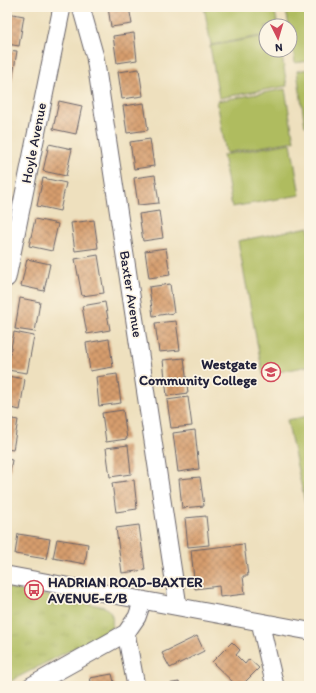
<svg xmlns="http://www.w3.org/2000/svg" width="316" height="693" font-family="Itim,sans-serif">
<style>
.grass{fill:url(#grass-tufts);stroke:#686f4d}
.pitch{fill:#afbc5f;stroke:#686f4d}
.building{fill:url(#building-cross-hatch)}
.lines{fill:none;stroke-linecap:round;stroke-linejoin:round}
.minor-casing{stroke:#696469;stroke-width:19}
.minor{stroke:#fff;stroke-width:17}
.labels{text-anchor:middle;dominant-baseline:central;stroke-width:3.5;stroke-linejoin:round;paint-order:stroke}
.street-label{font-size:14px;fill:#22223b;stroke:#fcf5e5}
.poi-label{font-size:14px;font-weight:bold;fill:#22223b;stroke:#fcf5e5;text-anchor:end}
</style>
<defs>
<pattern id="grass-tufts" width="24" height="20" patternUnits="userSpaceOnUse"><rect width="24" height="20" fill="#afbc5f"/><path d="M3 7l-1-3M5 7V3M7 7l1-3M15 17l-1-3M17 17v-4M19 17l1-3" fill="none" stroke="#96a153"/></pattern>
<pattern id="building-cross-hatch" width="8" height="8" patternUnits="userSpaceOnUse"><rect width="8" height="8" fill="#d69d6d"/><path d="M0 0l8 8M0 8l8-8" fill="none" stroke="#ad805b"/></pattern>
</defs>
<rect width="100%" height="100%" fill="#fcf5e5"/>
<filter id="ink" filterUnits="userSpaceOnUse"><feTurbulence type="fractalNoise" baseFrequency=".025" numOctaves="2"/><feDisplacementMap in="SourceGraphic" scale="8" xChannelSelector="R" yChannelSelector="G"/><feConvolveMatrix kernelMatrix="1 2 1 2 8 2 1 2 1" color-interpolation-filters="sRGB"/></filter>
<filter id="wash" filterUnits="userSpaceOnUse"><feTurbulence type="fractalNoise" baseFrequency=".012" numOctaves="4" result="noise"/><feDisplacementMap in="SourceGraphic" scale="16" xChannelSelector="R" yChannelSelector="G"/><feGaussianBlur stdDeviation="0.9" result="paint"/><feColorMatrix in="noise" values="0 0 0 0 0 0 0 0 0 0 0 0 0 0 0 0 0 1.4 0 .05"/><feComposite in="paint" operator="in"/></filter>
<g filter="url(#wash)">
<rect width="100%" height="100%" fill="#eee0be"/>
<path class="grass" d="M7 588 105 607C113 613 113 618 112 627L105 632 7 683Z"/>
<path class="pitch" d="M204 7H274L278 26H266V35L211 45Z
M309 7V61L295 63 290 26H289L286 11Z
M266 36V50H281L287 86 219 98 210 46Z
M309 69V126H305L297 71Z
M285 89 294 141 226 153 217 101Z
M291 143 300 195 232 207 223 155Z
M309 227V366L263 375 238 241Z
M309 416V521L287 420Z"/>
<g id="blocks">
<path class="building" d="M108 7H129L132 24 111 27Z
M7 13 24 16 19 46 7 44Z
M134 33 137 60 117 63 113 36Z
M7 50 17 51 12 82 7 81Z
M139 69 143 96 122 99 118 72Z
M7 84 11 85 8 102H7Z
M59 101 82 106 76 134 53 129Z
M144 103 148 130 127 133 123 106Z
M150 139 154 166 134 169 130 142Z
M49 144 72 149 66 176 43 171Z
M155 175 159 203 138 205 134 178Z
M43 178 66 183 60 211 37 206Z
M159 211 163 238 143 241 139 214Z
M35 219 58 224 52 251 29 246Z
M94 220 98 248 75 251 71 223Z
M166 248 170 275 149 278 145 251Z
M98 255 104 293 82 296 75 259Z
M27 259 50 264 44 291 21 286Z
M170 284 174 313 153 316 149 287Z
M20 298 40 302 35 332 15 329Z
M105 302 110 330 87 334 82 306Z
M176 321 180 350 159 352 155 323Z
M14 332 34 336 27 373 7 370Z
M109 339 113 367 90 371 86 343Z
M184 358 188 393 167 396 163 360Z
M117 374 121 403 99 406 96 377Z
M7 376 25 379 20 410 7 407Z
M188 397 192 426 171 428 167 400Z
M123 410 127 439 106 442 102 413Z
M7 418 18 420 13 450 7 449Z
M195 430 199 469 178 472 173 433Z
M128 445 131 474 110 477 106 448Z
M7 459 12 460 8 482H7Z
M200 477 204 506 182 508 179 479Z
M134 480 137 509 116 512 112 483Z
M206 516 209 545 188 547 185 518Z
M139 525 145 570 122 573 116 528Z
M18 534 50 539 46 559 15 554Z
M57 539 88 544 85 564 53 558Z
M244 544 248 576H243L245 594 220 597 219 586 195 589 191 550Z
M197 636 204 651 170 668 162 653Z
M232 642 240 650 236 655 245 664 249 659 259 668 241 686H237L212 662Z
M112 674 115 686H92L90 678Z
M179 682 180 686H161V685Z"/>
</g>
</g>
<g filter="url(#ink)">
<use href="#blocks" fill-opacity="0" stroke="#696469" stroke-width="1"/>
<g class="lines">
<defs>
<path id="minor" d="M81 7 95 57 178 606
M7 278 62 7
M7 575 309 631
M260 622 275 686
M126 633 136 686
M31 686 126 633 137 617 143 600"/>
</defs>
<use href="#minor" class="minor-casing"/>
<use href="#minor" class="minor"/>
</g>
</g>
<defs>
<symbol id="school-ring" viewBox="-11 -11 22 22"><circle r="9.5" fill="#fcf5e5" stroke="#d1495b" stroke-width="1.5"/><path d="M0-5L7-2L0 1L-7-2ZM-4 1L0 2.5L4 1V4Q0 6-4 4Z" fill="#d1495b"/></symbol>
<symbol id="bus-ring" viewBox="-11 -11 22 22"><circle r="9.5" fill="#fcf5e5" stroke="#d1495b" stroke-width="1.5"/><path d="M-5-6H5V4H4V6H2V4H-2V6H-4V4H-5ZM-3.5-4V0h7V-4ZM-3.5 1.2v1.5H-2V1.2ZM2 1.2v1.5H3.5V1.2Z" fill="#d1495b"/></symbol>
</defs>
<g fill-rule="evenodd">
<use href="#school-ring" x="260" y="361" width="22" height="22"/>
<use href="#bus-ring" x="23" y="579" width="22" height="22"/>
</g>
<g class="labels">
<g class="street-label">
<text transform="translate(34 143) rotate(-79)">Hoyle Avenue</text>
<text transform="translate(131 294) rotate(81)">Baxter Avenue</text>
</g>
<g class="poi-label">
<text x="257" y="364">Westgate<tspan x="257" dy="16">Community College</tspan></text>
<text x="48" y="582" text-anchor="start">HADRIAN ROAD-BAXTER<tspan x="48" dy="16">AVENUE-E/B</tspan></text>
</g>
</g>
<rect width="316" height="693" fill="none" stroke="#fcf5e5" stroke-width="24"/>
<g transform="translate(278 38) rotate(175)"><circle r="19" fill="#fcf5e5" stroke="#a5a1a1"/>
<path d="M0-3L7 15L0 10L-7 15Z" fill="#d1495b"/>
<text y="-6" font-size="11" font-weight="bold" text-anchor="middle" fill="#22223b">N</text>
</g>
</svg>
